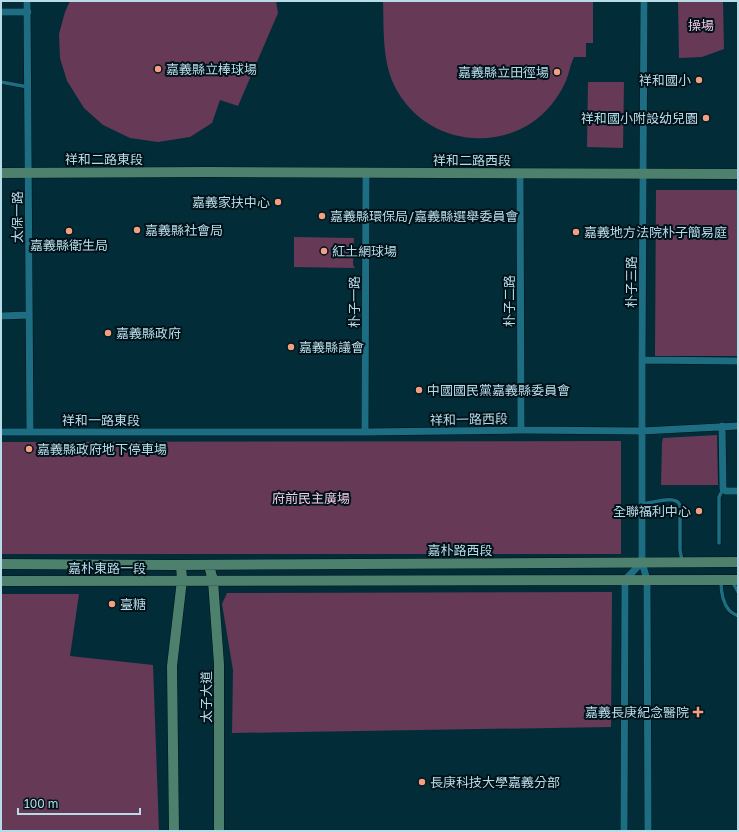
<svg xmlns="http://www.w3.org/2000/svg" width="739" height="832" font-family="'Golos Text','Noto Sans TC',sans-serif">
<style>
.green{fill:#663957}
.lines{fill:none;stroke-linecap:round;stroke-linejoin:round}
.lane-casing{stroke:#00131a;stroke-width:4.5}
.street-casing{stroke:#00131a;stroke-width:8}
.secondary-casing{stroke:#00131a;stroke-width:11}
.lane{stroke:#1d6d83;stroke-width:3.5}
.street{stroke:#1d6d83;stroke-width:7}
.secondary{stroke:#4d806d;stroke-width:10}
.poi-dot{fill:#f2a081;stroke:#00131a;stroke-width:1.5}
.labels{text-anchor:middle;dominant-baseline:central;stroke-width:4;stroke-linejoin:round;paint-order:stroke}
.park-label{font-size:13px;fill:#f3c9e3;stroke:#00131a}
.poi-label{font-size:13px;fill:#b8dbe8;stroke:#00131a;text-anchor:start}
.street-label{font-size:13px;fill:#b8dbe8;stroke:#00131a}
</style>
<rect width="100%" height="100%" fill="#022d38"/>
<path class="green" d="M70 1H276L278 13 238 106 220 100 212 123 190 137 158 142 130 138 103 125 84 108 67 81 60 58 59 34 65 12Z
M383 1H593V43H586V57H574C571 63 570 69 568 75 565 85 559 95 552 104 509 157 424 147 394 85 382 59 384 29 383 1Z
M678 1H723L724 49 702 57 679 58Z
M588 82H624L623 148 587 147Z
M656 190H738V356H655Z
M294 237 354 238 353 265 355 268 294 267Z
M717 435 718 485H661L662 443 663 438Z
M621 441V554H1V442Z
M612 592 611 727 232 733 233 670 222 604 227 593Z
M1 594H79L70 656 153 665 159 831H1Z"/>
<g class="lines">
<defs>
<path id="lane" d="M1 82 28 87
M642 504C650 503 670 497 676 501 679 502 679 503 680 506V550L682 561
M719 543V497L723 489
M721 581C721 590 723 603 729 610 731 613 735 614 738 616
M732 581 738 592"/>
<path id="street" d="M27 1 30 432
M644 1 642 360V562L647 580 648 831
M1 12H28
M520 173 521 430
M1 316 29 315
M642 360 738 361
M722 426 723 489 726 491H738
M1 432H365L521 430 642 431 738 426
M365 432 366 172
M624 831 625 580 642 562"/>
<path id="secondary" d="M1 173 207 172 738 174
M1 564 175 565 738 562
M209 565 213 581 219 664V831
M1 581 738 580
M174 831 172 666 182 580 181 565"/>
</defs>
<use href="#lane" class="lane-casing"/>
<use href="#street" class="street-casing"/>
<use href="#secondary" class="secondary-casing"/>
<use href="#lane" class="lane"/>
<use href="#street" class="street"/>
<use href="#secondary" class="secondary"/>
</g>
<g class="poi-dot">
<circle cx="158" cy="69" r="4"/>
<circle cx="557" cy="72" r="4"/>
<circle cx="699" cy="80" r="4"/>
<circle cx="706" cy="118" r="4"/>
<circle cx="278" cy="202" r="4"/>
<circle cx="322" cy="216" r="4"/>
<circle cx="137" cy="230" r="4"/>
<circle cx="69" cy="231" r="4"/>
<circle cx="576" cy="232" r="4"/>
<circle cx="324" cy="251" r="4"/>
<circle cx="108" cy="333" r="4"/>
<circle cx="291" cy="347" r="4"/>
<circle cx="419" cy="390" r="4"/>
<circle cx="29" cy="449" r="4"/>
<circle cx="699" cy="511" r="4"/>
<circle cx="112" cy="604" r="4"/>
<path d="M696 706h4v4h4v4h-4v4h-4v-4h-4v-4h4z"/>
<circle cx="422" cy="782" r="4"/>
</g>
<g class="labels">
<g class="park-label">
<text x="701" y="25">操場</text>
<text x="311" y="498">府前民主廣場</text>
</g>
<g class="poi-label">
<text x="166" y="69">嘉義縣立棒球場</text>
<text x="549" y="72" text-anchor="end">嘉義縣立田徑場</text>
<text x="691" y="80" text-anchor="end">祥和國小</text>
<text x="698" y="118" text-anchor="end">祥和國小附設幼兒園</text>
<text x="270" y="202" text-anchor="end">嘉義家扶中心</text>
<text x="330" y="216">嘉義縣環保局/嘉義縣選舉委員會</text>
<text x="145" y="230">嘉義縣社會局</text>
<text x="584" y="232">嘉義地方法院朴子簡易庭</text>
<text x="69" y="245" text-anchor="middle">嘉義縣衛生局</text>
<text x="332" y="251">紅土網球場</text>
<text x="116" y="333">嘉義縣政府</text>
<text x="299" y="347">嘉義縣議會</text>
<text x="427" y="390">中國國民黨嘉義縣委員會</text>
<text x="37" y="449">嘉義縣政府地下停車場</text>
<text x="691" y="511" text-anchor="end">全聯福利中心</text>
<text x="120" y="604">臺糖</text>
<text x="689" y="712" text-anchor="end">嘉義長庚紀念醫院</text>
<text x="430" y="782">長庚科技大學嘉義分部</text>
</g>
<g class="street-label">
<text x="104" y="159">祥和二路東段</text>
<text x="472" y="160">祥和二路西段</text>
<text transform="translate(17 217) rotate(-90)">太保一路</text>
<text transform="translate(631 282) rotate(-90)">朴子三路</text>
<text transform="translate(509 301) rotate(-90)">朴子二路</text>
<text transform="translate(354 302) rotate(-90)">朴子一路</text>
<text transform="translate(469 419) rotate(-1)">祥和一路西段</text>
<text x="101" y="420">祥和一路東段</text>
<text x="460" y="550">嘉朴路西段</text>
<text x="107" y="568">嘉朴東路一段</text>
<text transform="translate(206 697) rotate(-90)">太子大道</text>
</g>
</g>
<rect width="739" height="832" fill="none" stroke="#b8dbe8" stroke-width="4"/>
<path d="M18 808v6h122v-6" fill="none" stroke="#b8dbe8" stroke-width="2"/>
<text x="24" y="808" font-size="12" fill="#b8dbe8" stroke="#00131a" stroke-width="3" paint-order="stroke">100 m</text>
</svg>
